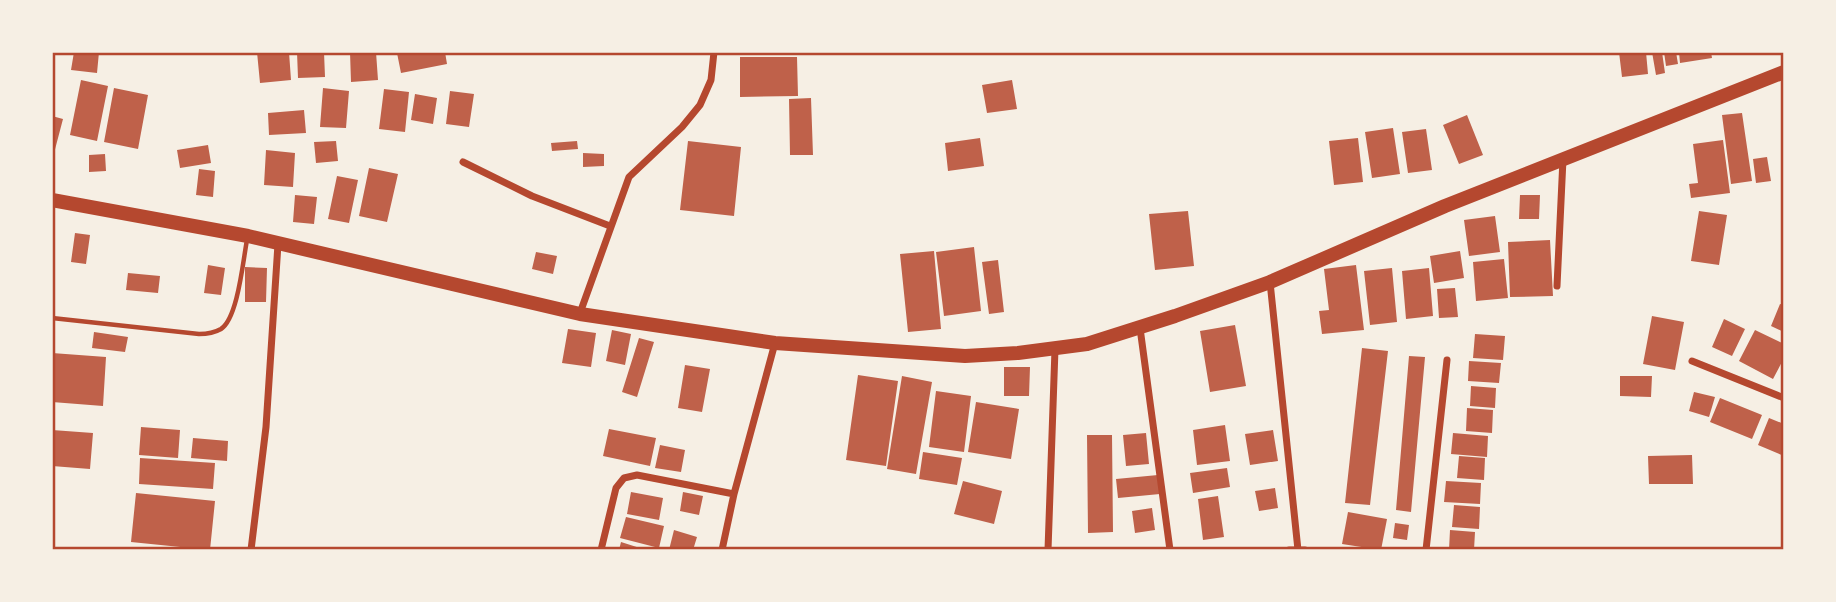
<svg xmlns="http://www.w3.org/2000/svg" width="1836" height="602" font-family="Commissioner,sans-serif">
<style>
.building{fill:#bf614a}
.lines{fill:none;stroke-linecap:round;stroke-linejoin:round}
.service{stroke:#b5482f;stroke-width:4.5}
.minor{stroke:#b5482f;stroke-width:7}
.secondary{stroke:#b5482f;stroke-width:14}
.neatline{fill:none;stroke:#b5482f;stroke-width:2.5}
</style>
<rect width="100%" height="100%" fill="#f6efe4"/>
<path class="building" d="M74 52H99L97 73 71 70Z
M257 52H289L291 80 260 83Z
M297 52H324L325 77 298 78Z
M350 52H376L378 80 351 82Z
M400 52H445L447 64 401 73 397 53Z
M1619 52H1646L1648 74 1622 77Z
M1652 52H1662L1665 73 1656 75Z
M1664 52H1676L1678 64 1666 66Z
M1679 52H1711L1712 58 1680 63Z
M740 57H797L798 96 740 97Z
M81 80 108 86 97 141 70 135Z
M1012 80 1017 109 987 113 982 85Z
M114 88 148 95 138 149 104 142Z
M323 88 349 91 346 128 320 127Z
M384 89 409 92 405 132 379 129Z
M450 91 474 94 469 127 446 124Z
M415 94 437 98 433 124 411 120Z
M811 98 813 155H790L789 99Z
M304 110 306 133 269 135 268 113Z
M1742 113 1752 181 1731 184 1722 115Z
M1467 115 1483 155 1459 164 1443 125Z
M52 116 63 119 53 157H52Z
M1393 128 1400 174 1372 178 1365 132Z
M1426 129 1432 170 1408 173 1402 132Z
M980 138 984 166 948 171 945 143Z
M1358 138 1363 182 1334 185 1329 141Z
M1723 140 1730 193 1691 198 1689 184 1698 183 1693 144Z
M336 141 338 161 316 163 314 142Z
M577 141 578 149 552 151 551 143Z
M688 141 741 147 734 216 680 210Z
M208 145 211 163 180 168 177 150Z
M266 150 295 153 293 187 264 185Z
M583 153 604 154V166L583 167Z
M105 154 106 171 89 172V155Z
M1767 157 1771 181 1756 183 1753 159Z
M369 168 398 174 387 222 359 216Z
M199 169 215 171 213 197 196 195Z
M337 176 358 180 349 223 328 219Z
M295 195 317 197 314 224 293 222Z
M1520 195H1540L1539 219H1519Z
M1188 211 1194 266 1155 270 1149 214Z
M1699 211 1727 215 1719 265 1691 261Z
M1495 216 1500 252 1469 256 1464 220Z
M75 233 90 235 86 264 71 262Z
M1550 240 1553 296 1510 297 1508 242Z
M974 247 981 311 944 316 936 252Z
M934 251 941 329 908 332 900 254Z
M1460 251 1464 278 1434 283 1430 256Z
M536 252 557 256 553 274 532 269Z
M1504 259 1508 298 1476 301 1473 262Z
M998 260 1004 312 989 314 982 262Z
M208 265 225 268 221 295 204 293Z
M1356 265 1364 330 1322 334 1319 311 1329 310 1324 269Z
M245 267 267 268 266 302H245Z
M1392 268 1397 322 1370 325 1364 271Z
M1429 268 1433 316 1406 319 1402 271Z
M128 273 160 276 158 293 126 290Z
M1455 288 1458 317 1439 318 1437 289Z
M1780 304 1784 305V332L1771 326Z
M1652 316 1684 322 1675 370 1643 364Z
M1724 319 1745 329 1732 356 1712 347Z
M1235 325 1246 386 1210 392 1200 331Z
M568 329 596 333 591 367 562 363Z
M612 330 631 334 625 365 606 361Z
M1755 330 1784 344V358L1773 379 1739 361Z
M94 332 128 337 125 352 92 348Z
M1475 334 1505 336 1503 360 1473 358Z
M639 338 654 342 637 397 622 392Z
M1362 348 1388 351 1370 505 1345 503Z
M52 353 106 357 103 406 52 402Z
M1409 356 1425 357 1411 512 1396 510Z
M1469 361 1501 363 1499 383 1468 381Z
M685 365 710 369 702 412 678 408Z
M1004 367H1030L1029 396H1004Z
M858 375 898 381 886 466 846 460Z
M902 376 932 382 916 474 887 469Z
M1620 376H1652L1651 397 1620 396Z
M1471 386 1496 388 1495 408 1470 406Z
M936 391 971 396 964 452 929 447Z
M1694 392 1715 397 1709 417 1689 411Z
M1720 398 1762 415 1752 439 1710 422Z
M976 402 1019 409 1011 459 968 452Z
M1467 408 1493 410 1492 433 1466 431Z
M1769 418 1784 424V456L1758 445Z
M1225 425 1230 461 1197 465 1193 430Z
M141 427 180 430 178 458 139 455Z
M609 429 656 438 650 466 603 456Z
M52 430 93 433 90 469 52 466Z
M1273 430 1278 461 1250 465 1245 434Z
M1146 433 1149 464 1126 466 1123 435Z
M1453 433 1488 436 1487 457 1451 454Z
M1087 435H1112L1113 532 1088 533Z
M193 438 228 441 227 461 191 458Z
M660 445 685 450 681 472 655 468Z
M923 452 962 458 957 485 919 479Z
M1692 455 1693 484H1649L1648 456Z
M1459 456 1485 458 1484 480 1457 478Z
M140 458 215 463 213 489 139 484Z
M1227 468 1230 487 1193 493 1190 473Z
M1158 475 1160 494 1118 498 1116 479Z
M963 481 1002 491 994 524 954 514Z
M1446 481 1481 483 1480 504 1444 502Z
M1275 488 1278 508 1259 511 1255 491Z
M631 492 663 498 659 520 627 514Z
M683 492 703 496 699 515 680 511Z
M136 493 215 501 210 550 131 542Z
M1218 496 1224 537 1203 540 1198 499Z
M1454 505 1480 507 1479 529 1452 527Z
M1152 508 1155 530 1135 533 1132 511Z
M1348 512 1387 519 1381 550 1342 544Z
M626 517 664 526 659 548 620 538Z
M1395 523 1409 525 1407 540 1393 538Z
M674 530 697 537 693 550H669Z
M1450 530 1475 532 1474 550H1449Z
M621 542 643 549V550H619Z"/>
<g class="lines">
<path class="service" d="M52 318 199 334C206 334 214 333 221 329 238 318 243 260 247 240"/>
<path class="minor" d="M463 162 532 196 610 226
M1270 282 1298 550
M1557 286 1563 159
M580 313 629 177 682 127 700 105 711 80 714 52
M1140 328 1170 550
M1692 361 1784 398
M251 550 266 427 278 244
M601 550 616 488 624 478 637 475 734 494
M722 550 734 494 775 343
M1048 550 1055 349
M1289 550H1305
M1426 550 1447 360"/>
<path class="secondary" d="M52 200 248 236 580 314 775 343 965 356 1018 353 1087 344 1175 316 1270 282 1445 206 1784 72"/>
</g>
<rect width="1836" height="602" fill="none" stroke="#f6efe4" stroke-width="108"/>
<rect x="54" y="54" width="1728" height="494" class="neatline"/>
</svg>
